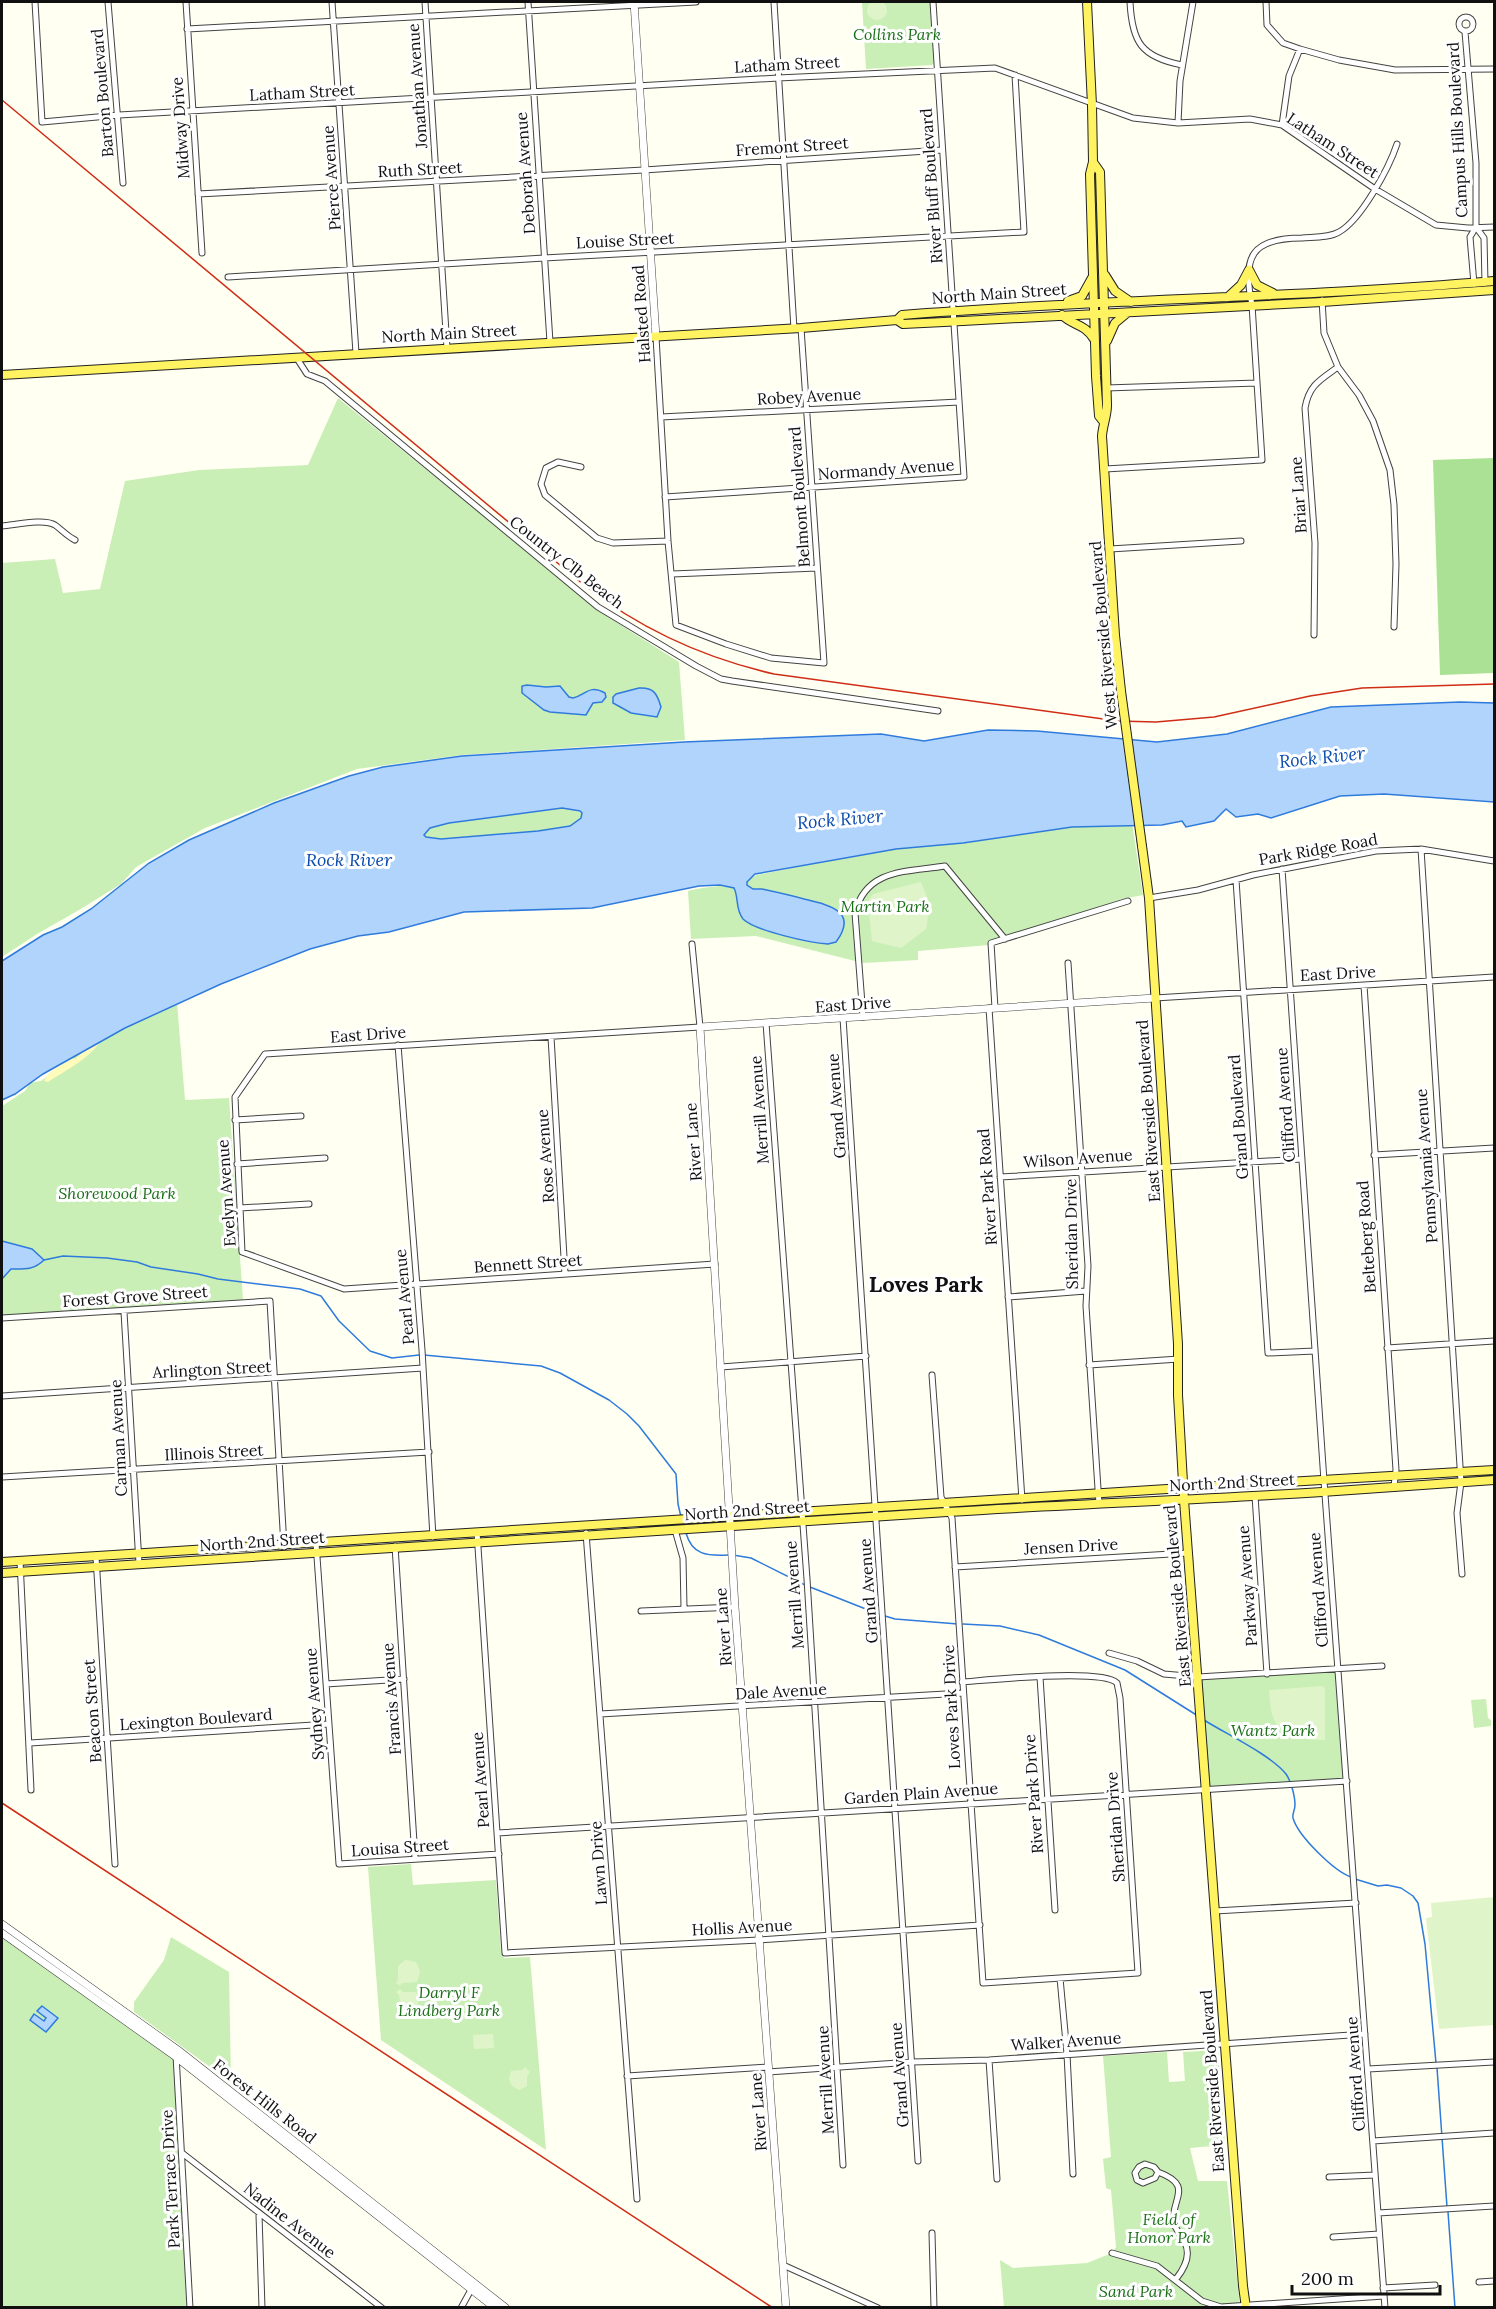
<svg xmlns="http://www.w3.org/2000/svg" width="1496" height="2309" font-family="Lora,serif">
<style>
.green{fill:#caefb6}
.forest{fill:#aae194}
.sand{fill:#fffbba}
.pitch{fill:#dff5c9}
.water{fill:#b1d4fd;stroke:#2f7bdc;stroke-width:1.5;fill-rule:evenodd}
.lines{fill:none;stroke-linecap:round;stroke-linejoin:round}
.stream{stroke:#2f7bdc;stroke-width:1.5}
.minor-casing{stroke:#434343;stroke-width:7}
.tertiary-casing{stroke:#434343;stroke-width:8}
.primary-casing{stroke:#212121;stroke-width:10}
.minor{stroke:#fff;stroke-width:5}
.tertiary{stroke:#fff;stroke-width:7}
.primary{stroke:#fff362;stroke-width:8}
.rail{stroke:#d02d17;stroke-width:1.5}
.primary-bridge-casing{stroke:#212121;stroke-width:10;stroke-linecap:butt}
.primary-bridge{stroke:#fff362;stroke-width:8}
.labels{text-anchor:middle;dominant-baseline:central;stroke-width:6;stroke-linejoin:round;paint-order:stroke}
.park-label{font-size:16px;font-style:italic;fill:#1b6f18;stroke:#fff}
.street-label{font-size:16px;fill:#101010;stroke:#fff}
.water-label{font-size:18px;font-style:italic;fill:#0a4cb0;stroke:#fff}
.district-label{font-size:22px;font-weight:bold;fill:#101010;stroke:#fff}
</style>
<rect width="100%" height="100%" fill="#fffff2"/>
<path class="green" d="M862 2H930L934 63 932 65 866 69Z
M338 398 608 617 679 662 685 740 462 755 357 769 205 828 136 867 121 884 79 910 37 934 2 957V563L55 559 63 593 100 589 125 481 199 470 308 465Z
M562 808 583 813 581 817 570 826 538 831 441 839 426 837 424 835 430 828 449 823Z
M1132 823 1143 895 1122 899 989 945 918 951V960L863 963 756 936 691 939 688 891C711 885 737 887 757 875L893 848 1034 829Z
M177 1003 185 1100 229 1098 243 1300 2 1316V1106L25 1091 30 1083 41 1081 105 1034Z
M1337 1670 1347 1781 1206 1789 1198 1677Z
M1486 1699 1488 1718 1491 1720V1726L1474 1728 1471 1700Z
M411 1864 413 1885 496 1880 501 1951 504 1958 530 1957 546 2150 381 2040 368 1867Z
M2 1936 175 2060 190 2307H2Z
M171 1937 229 1972 231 2082 134 2012V2002L164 1960Z
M1218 2050 1225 2145 1190 2148 1198 2181H1227L1240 2307H1004L1000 2260 1013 2268 1087 2263 1112 2253 1116 2247 1111 2190 1106 2188 1103 2159 1111 2157 1103 2056 1167 2052 1169 2082 1185 2081 1183 2052Z"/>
<path class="forest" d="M1494 458V673L1440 675 1433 460Z"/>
<path class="sand" d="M102 1039C91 1058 66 1070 48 1082L44 1081 49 1073 71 1058 75 1059 84 1051Z"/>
<path class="pitch" d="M867 10a10 10 0 1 1 20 0a10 10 0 1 1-20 0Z
M921 882 930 905 926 929 901 948 872 941 868 901 873 894Z
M1322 1686 1325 1688V1740C1306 1740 1278 1737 1272 1714 1270 1707 1270 1698 1269 1690Z
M1494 1897V2025L1439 2029 1426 1918 1432 1917 1431 1903Z
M405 1960 416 1962 420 1971 417 1982 402 1983 400 1986 396 1983 398 1980V1966Z
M400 1989 403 1992H416L419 2000 416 2007 409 2010 401 2008 399 1995 396 1992Z
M493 2034 494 2048 474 2049 473 2035Z
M525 2067 530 2072 527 2076V2086L519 2090 512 2086 509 2079 511 2071 522 2070Z"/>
<path class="water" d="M527 685 546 687 560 686 569 697 573 698C586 695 589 684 605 693L606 697 602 702 593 703 586 715 550 712 544 710 522 693V686Z
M639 688C653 687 657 693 661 707L657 717 631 713 613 703V697L616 694Z
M1460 702 1494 703V802L1384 794 1340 796 1271 818 1258 814 1236 817 1226 809 1214 821 1186 827 1182 821 1162 825 1072 827 963 843 896 849 755 874 747 882V885L753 889H762C776 892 790 895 804 899 829 905 859 911 836 942L828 944C811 943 755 931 743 919 735 909 739 898 734 888L720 885 699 886 592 908 464 912 389 932 358 936 310 949 221 984 125 1028 43 1074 15 1094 2 1100V961L43 935 62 927 91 909 149 863 189 840 274 803 349 776 383 767 462 756 684 742 881 734 924 741 988 730 1037 731 1157 742 1227 734 1331 707ZM562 808 580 811 582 813 581 818 570 826 538 831 441 839 426 837 424 835 430 828 449 823Z
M2 1241 32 1249 44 1260C34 1270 25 1269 11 1269L2 1279Z
M42 2006 58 2018 46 2032 30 2020 34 2014 44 2021 46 2018 37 2011Z"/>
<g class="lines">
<path class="stream" d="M44 1260 63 1256 107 1258 137 1262 151 1267 198 1274 218 1279 300 1289 321 1296 339 1321 370 1351 392 1358 419 1355
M424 1355 541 1366 560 1373 609 1400 627 1414 639 1426 676 1474 678 1504 681 1517
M686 1533C692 1555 707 1556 728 1555
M733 1555 751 1558 805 1585
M810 1587 881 1615
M885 1616 895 1619 958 1624
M963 1624 1000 1626 1039 1635 1125 1670 1198 1716
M1204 1720C1226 1734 1271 1755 1286 1774 1291 1781 1295 1796 1295 1805 1295 1810 1292 1814 1293 1818 1298 1836 1334 1871 1351 1877
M2 1761V1777
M1355 1879 1378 1886 1387 1885 1401 1888 1413 1896 1418 1903 1425 1944 1436 2063
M1437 2068 1447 2207
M1448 2212 1455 2308"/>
<defs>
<path id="minor" d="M35 2 42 122 119 115 778 78 995 68 1133 118 1178 123 1250 119 1282 125 1375 189 1436 225 1468 228 1494 227
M108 2 123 183
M186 2 202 253
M332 2 356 353
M425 2 447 348
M528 2 550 342
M774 2 794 329
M1130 2C1132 42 1141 57 1182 65
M1266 2 1267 25 1283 43 1300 49 1339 60 1395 70 1494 69
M1459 24a7 7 0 1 1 14 0a7 7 0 1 1-14 0Z
M187 29 696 2
M1465 32 1476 163V227L1470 237 1474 284
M1178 123 1180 81 1193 2
M1282 125 1289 76 1300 49
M198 194 644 170 942 150
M1476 227 1484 238 1485 283
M228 277 544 258 1024 232 1015 75
M1322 300 1324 333 1338 367 1359 395 1373 421 1390 470 1394 505 1396 564 1394 627
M656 337 668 541 676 625 726 644 771 658 824 663 801 328
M296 357 307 374 325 381 598 607 696 666 721 679 732 681 938 711
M1106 388 1257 383
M661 417 959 402
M581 467 558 462 546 468 541 484 545 495 597 538 613 543 668 541
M1105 469 1262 460 1252 305C1242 257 1251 238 1302 238 1313 237 1329 238 1339 232 1361 220 1389 168 1397 144
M665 497 964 477 933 2
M2 526C15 525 44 518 55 525 62 530 67 536 75 540
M1110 549 1241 541
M672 574 817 568
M1314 635 1315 543 1305 408C1309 385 1320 380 1338 367
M1421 849 1461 1482 1457 1513 1462 1574
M1282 869 1324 1481 1385 2308
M1236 880 1268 1353 1315 1351
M1149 898 1198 890 1253 875 1376 851 1421 849 1494 861
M692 944 700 1027 265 1054 235 1097 242 1252 344 1289 715 1264
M1068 963 1088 1266 1086 1306 1099 1504
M1364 985 1396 1470 1394 1486
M1155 998 1494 977
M989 1008 1022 1500
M995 1008 991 943 1128 901
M863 1017 855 913C866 868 908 872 945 866L1005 939
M843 1018 918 2161
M766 1023 807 1579 843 2165
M551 1037 565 1274
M398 1045 422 1350 433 1537
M235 1120 301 1116
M1374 1155 1494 1148
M237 1164 325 1158
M1000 1177 1302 1159
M240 1208 309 1204
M1008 1297 1086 1291
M124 1312 139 1563
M2 1318 270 1301 284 1547
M1387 1348 1494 1341
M1089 1365 1179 1359
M721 1367 866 1356
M932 1375 941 1497 952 1518 983 1983 1138 1973 1120 1698 1117 1683C1102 1668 989 1680 962 1682
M2 1396 423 1368
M2 1477 429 1452
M1255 1496 1267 1674
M675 1530 683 1558 684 1608
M477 1532 505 1953 759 1940 980 1925
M586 1533 637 2199
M316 1543 339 1864 499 1854
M395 1546 415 1858
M96 1557 115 1864
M20 1561 31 1790
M955 1567 1188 1553
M641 1611 735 1607
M1109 1653 1137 1661 1164 1674 1198 1677 1382 1666
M1040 1677 1055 1910
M326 1684 404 1679
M600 1714 963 1693
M30 1743 329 1724
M497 1833 1347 1781
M1215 1911 1356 1903
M1060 1978 1067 2054 1073 2174
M176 2055 190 2308
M989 2060 997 2179
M1368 2069 1494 2062
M768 2072 912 2062 989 2060 1365 2034
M627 2076 768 2067
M1373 2141 1494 2133
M182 2153 382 2308
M1145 2164 1154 2167 1158 2172 1155 2178 1143 2183 1137 2180 1135 2173 1139 2167Z
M1158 2172C1193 2185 1173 2197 1173 2221 1175 2230 1182 2235 1185 2243 1191 2255 1184 2269 1176 2279
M1329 2177 1375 2175
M1378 2213 1494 2206
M259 2215 262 2308
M932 2233 934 2308
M1333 2237 1379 2234
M1112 2253 1157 2266 1202 2301 1221 2307 1384 2296
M783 2265 878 2308
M1479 2282 1494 2281
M1383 2288 1435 2285
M461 2308 472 2288"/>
<path id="tertiary" d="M634 2 656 337
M2 1924 178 2050 506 2308
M2 1933 176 2057 495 2308
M786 2308 735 1607 700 1027 1155 998"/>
<path id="primary" d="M1087 2 1092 105 1093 162 1090 174 1096 376 1099 416 1103 421
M1093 162 1100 172 1107 405C1107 416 1103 424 1102 436L1115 635 1121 691
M1249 270 1257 285 1273 293
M1105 275 1115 291 1131 302
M1228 297 1241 285 1249 270
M1068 301 1082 296 1092 278
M1062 315C1073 326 1084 323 1094 339
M897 320 902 315C1099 299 1297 298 1494 281
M1107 341 1115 323 1127 313
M2 375 801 328 897 320 903 324 944 322 1322 302 1494 290
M1142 846 1149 898 1178 1344V1395L1184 1500 1243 2286 1246 2308
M2 1562 1183 1488 1494 1470
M2 1573C317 1554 632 1532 947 1512 1072 1504 1197 1500 1322 1492 1380 1488 1437 1484 1494 1480"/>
</defs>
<use href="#minor" class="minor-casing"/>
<use href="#tertiary" class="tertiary-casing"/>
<use href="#primary" class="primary-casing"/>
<use href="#minor" class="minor"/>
<use href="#tertiary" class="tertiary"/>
<use href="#primary" class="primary"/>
<path class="rail" d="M2 100 584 585C640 629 704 658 774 674L1118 721 1156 722 1214 717 1310 696 1362 688 1494 684
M2 1803 773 2308"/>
<defs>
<path id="primary-bridge" d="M1121 691 1142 846"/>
</defs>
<use href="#primary-bridge" class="primary-bridge-casing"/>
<use href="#primary-bridge" class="primary-bridge"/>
</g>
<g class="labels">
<g class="park-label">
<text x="897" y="34">Collins Park</text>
<text x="885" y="906">Martin Park</text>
<text x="117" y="1193">Shorewood Park</text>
<text x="1273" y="1730">Wantz Park</text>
<text x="449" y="1992">Darryl F<tspan x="449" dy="18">Lindberg Park</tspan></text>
<text x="1169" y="2219">Field of<tspan x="1169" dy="18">Honor Park</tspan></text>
<text x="1136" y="2291">Sand Park</text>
</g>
<g class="street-label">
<text transform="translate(787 64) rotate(-3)">Latham Street</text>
<text transform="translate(417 86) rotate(-94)">Jonathan Avenue</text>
<text transform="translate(302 92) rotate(-3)">Latham Street</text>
<text transform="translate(102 93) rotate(-95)">Barton Boulevard</text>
<text transform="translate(180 128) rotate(-94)">Midway Drive</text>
<text transform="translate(1457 130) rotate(-93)">Campus Hills Boulevard</text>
<text transform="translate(1333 145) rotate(33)">Latham Street</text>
<text transform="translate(792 146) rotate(-4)">Fremont Street</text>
<text transform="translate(420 169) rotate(-3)">Ruth Street</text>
<text transform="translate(525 173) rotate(-94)">Deborah Avenue</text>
<text transform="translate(331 178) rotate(-94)">Pierce Avenue</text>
<text transform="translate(931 186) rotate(-94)">River Bluff Boulevard</text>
<text transform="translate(625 240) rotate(-3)">Louise Street</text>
<text transform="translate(999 293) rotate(-4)">North Main Street</text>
<text transform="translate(641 314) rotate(-94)">Halsted Road</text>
<text transform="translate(449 333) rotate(-3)">North Main Street</text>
<text transform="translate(809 396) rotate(-3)">Robey Avenue</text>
<text transform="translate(886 469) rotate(-4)">Normandy Avenue</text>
<text transform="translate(1298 495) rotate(-94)">Briar Lane</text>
<text transform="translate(799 497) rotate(-94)">Belmont Boulevard</text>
<text transform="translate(567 562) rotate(38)">Country Clb Beach</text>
<text transform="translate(1103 635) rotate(-95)">West Riverside Boulevard</text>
<text transform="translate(1318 849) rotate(-10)">Park Ridge Road</text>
<text transform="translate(1338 973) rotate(-3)">East Drive</text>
<text transform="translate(853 1004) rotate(-4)">East Drive</text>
<text transform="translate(368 1034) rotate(-4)">East Drive</text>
<text transform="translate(1285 1105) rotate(-94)">Clifford Avenue</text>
<text transform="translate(836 1106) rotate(-94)">Grand Avenue</text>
<text transform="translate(759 1110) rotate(-94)">Merrill Avenue</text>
<text transform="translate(1148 1111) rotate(-94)">East Riverside Boulevard</text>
<text transform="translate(1238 1117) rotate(-94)">Grand Boulevard</text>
<text transform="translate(693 1142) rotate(-94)">River Lane</text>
<text transform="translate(545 1156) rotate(-94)">Rose Avenue</text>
<text transform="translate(1078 1158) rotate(-4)">Wilson Avenue</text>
<text transform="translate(1426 1166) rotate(-94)">Pennsylvania Avenue</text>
<text transform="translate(987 1187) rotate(-94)">River Park Road</text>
<text transform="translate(226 1193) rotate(-94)">Evelyn Avenue</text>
<text transform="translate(1071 1234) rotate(-91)">Sheridan Drive</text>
<text transform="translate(1366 1237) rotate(-94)">Belteberg Road</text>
<text transform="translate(528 1263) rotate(-4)">Bennett Street</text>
<text transform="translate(135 1296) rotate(-4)">Forest Grove Street</text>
<text transform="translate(404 1297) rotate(-95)">Pearl Avenue</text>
<text transform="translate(212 1369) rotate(-3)">Arlington Street</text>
<text transform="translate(118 1438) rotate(-93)">Carman Avenue</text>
<text transform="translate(214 1452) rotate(-3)">Illinois Street</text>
<text transform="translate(1232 1482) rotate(-3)">North 2nd Street</text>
<text transform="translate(747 1510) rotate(-4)">North 2nd Street</text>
<text transform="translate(262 1541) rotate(-4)">North 2nd Street</text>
<text transform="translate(1071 1546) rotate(-3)">Jensen Drive</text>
<text transform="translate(1247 1586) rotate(-94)">Parkway Avenue</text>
<text transform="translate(1318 1590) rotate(-94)">Clifford Avenue</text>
<text transform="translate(868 1591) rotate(-94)">Grand Avenue</text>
<text transform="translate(794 1595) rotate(-94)">Merrill Avenue</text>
<text transform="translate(1177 1596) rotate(-95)">East Riverside Boulevard</text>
<text transform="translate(723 1627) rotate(-94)">River Lane</text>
<text transform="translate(781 1691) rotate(-3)">Dale Avenue</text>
<text transform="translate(391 1699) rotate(-94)">Francis Avenue</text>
<text transform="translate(314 1704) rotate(-94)">Sydney Avenue</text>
<text transform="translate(951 1707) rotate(-93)">Loves Park Drive</text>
<text transform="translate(92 1711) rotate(-94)">Beacon Street</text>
<text transform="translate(196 1719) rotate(-4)">Lexington Boulevard</text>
<text transform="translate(480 1780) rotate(-94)">Pearl Avenue</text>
<text transform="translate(921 1793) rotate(-4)">Garden Plain Avenue</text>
<text transform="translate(1033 1794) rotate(-94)">River Park Drive</text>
<text transform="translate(1115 1827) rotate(-94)">Sheridan Drive</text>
<text transform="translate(400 1847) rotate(-4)">Louisa Street</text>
<text transform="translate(598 1863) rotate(-94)">Lawn Drive</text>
<text transform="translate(742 1927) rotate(-3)">Hollis Avenue</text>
<text transform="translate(1066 2041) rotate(-4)">Walker Avenue</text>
<text transform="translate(1355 2074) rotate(-94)">Clifford Avenue</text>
<text transform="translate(899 2075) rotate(-94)">Grand Avenue</text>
<text transform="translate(825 2080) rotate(-93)">Merrill Avenue</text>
<text transform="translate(1212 2081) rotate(-94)">East Riverside Boulevard</text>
<text transform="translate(265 2101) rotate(38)">Forest Hills Road</text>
<text transform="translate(758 2112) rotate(-94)">River Lane</text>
<text transform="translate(170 2179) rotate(-93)">Park Terrace Drive</text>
<text transform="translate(290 2220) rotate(38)">Nadine Avenue</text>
</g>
<g class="water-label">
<text transform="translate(1322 757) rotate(-6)">Rock River</text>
<text transform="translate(840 819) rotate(-5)">Rock River</text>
<text x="349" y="859">Rock River</text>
</g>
<g class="district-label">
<text x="926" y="1284">Loves Park</text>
</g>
</g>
<rect width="1496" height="2309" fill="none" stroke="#101010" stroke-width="6"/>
<path d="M1292 2285v9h148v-9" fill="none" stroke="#101010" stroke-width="3"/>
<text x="1301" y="2285" font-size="18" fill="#101010" stroke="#ffffff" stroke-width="4.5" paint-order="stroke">200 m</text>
</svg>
